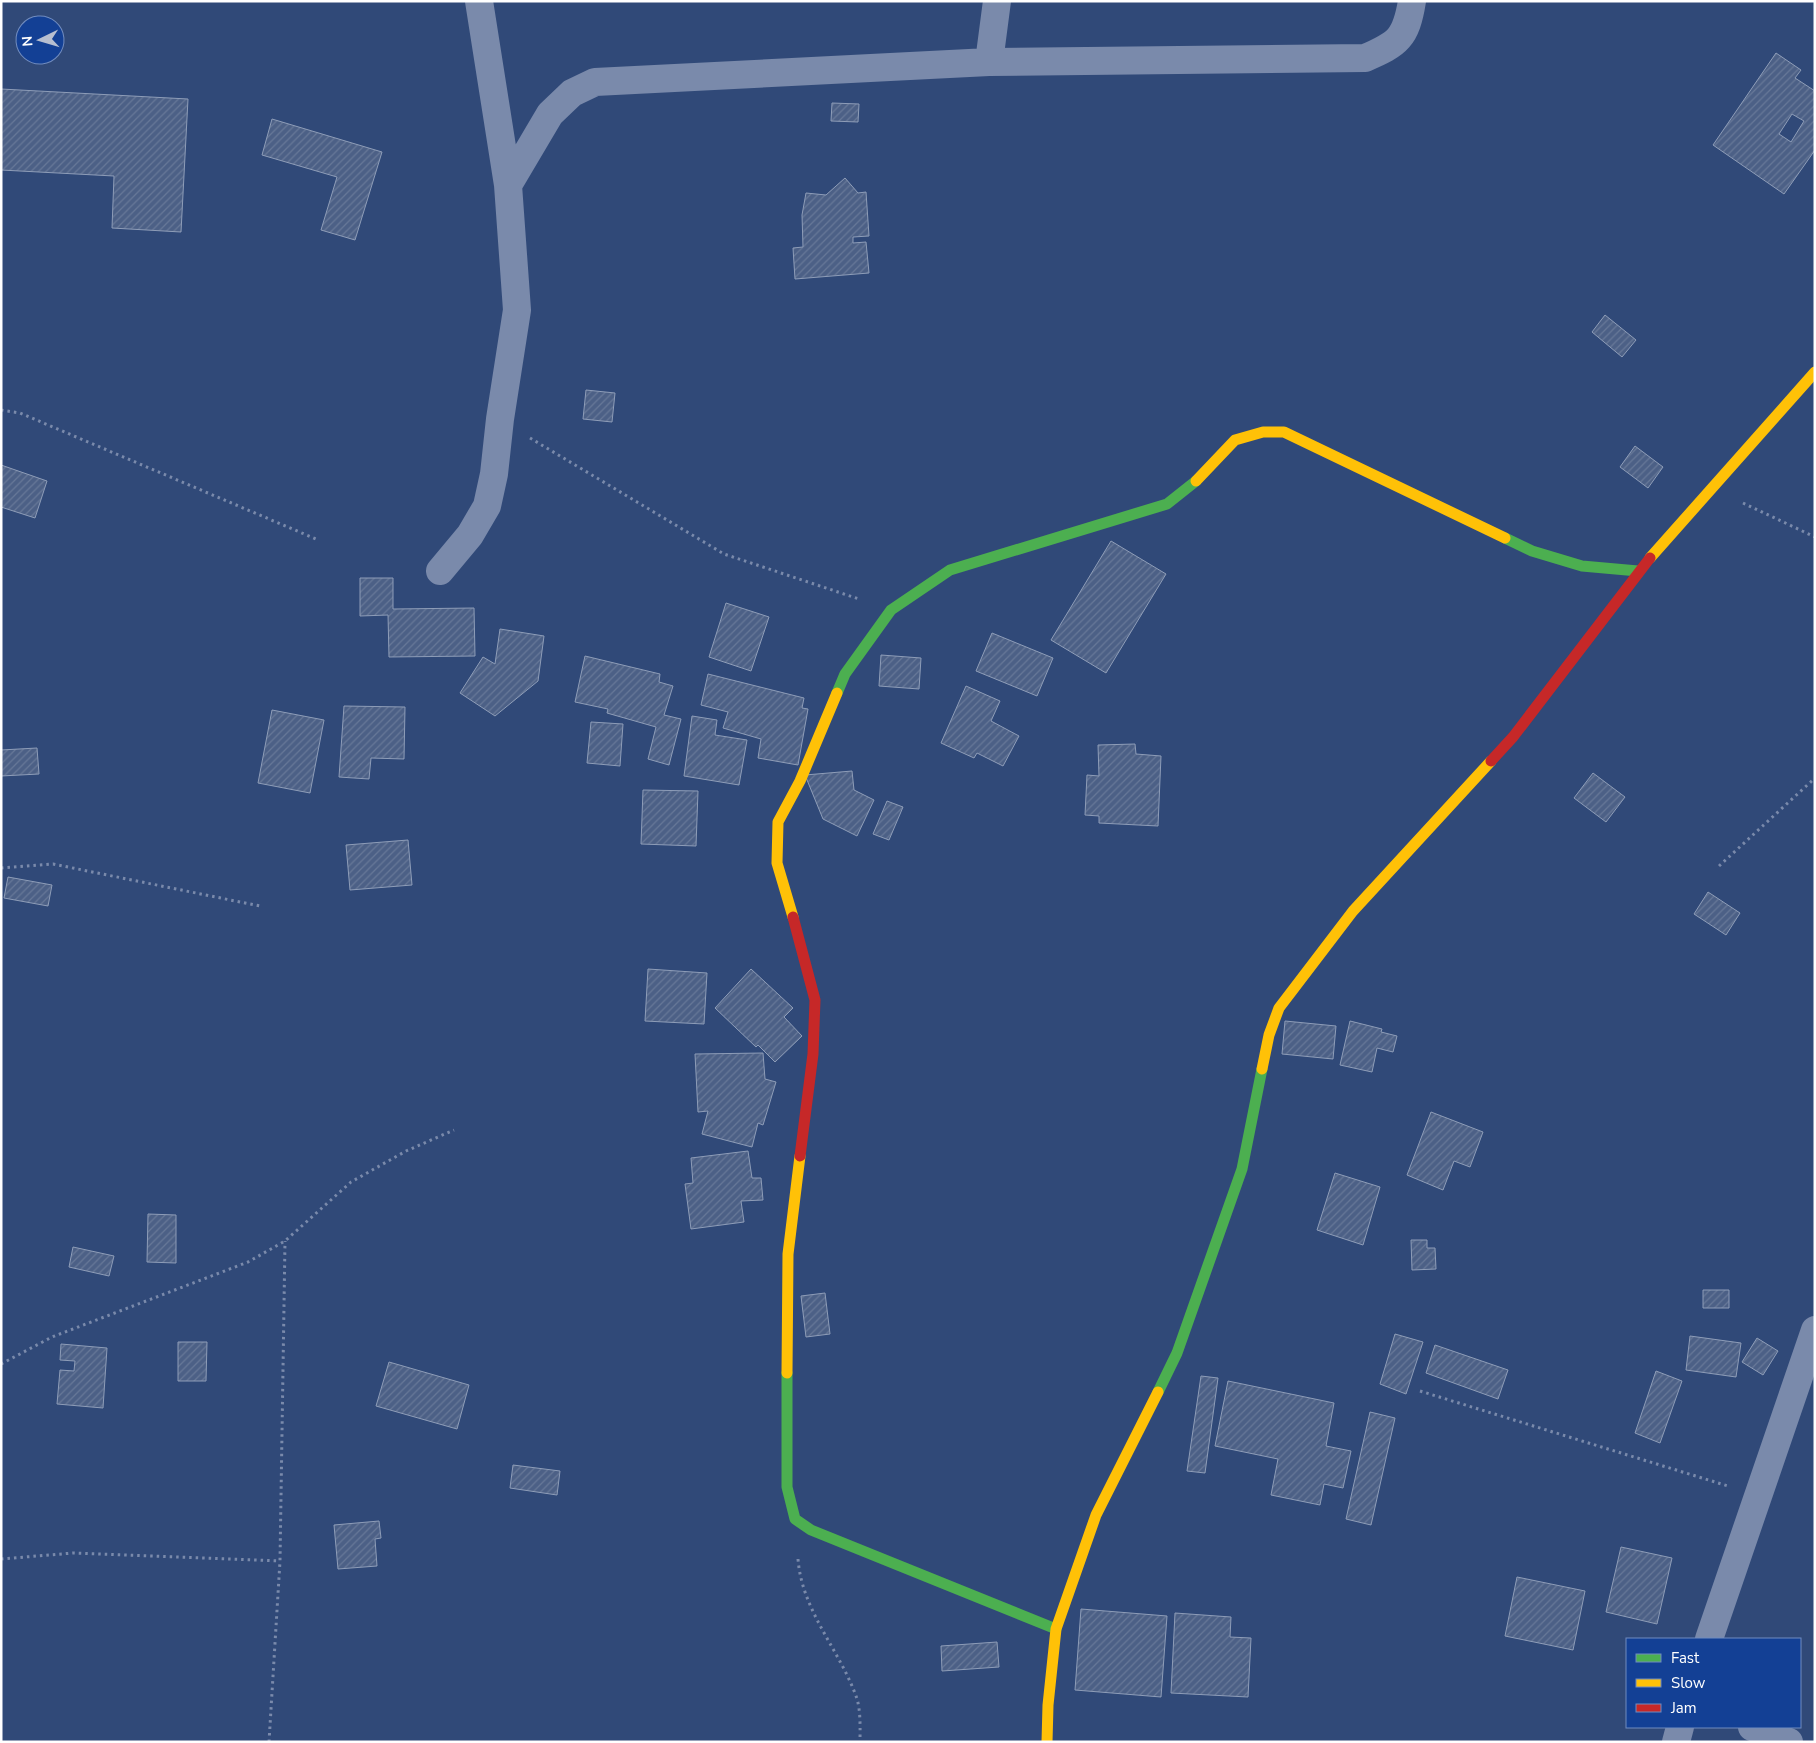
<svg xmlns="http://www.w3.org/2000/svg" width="1816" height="1743" font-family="'Nunito Sans',sans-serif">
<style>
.building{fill:url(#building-hatch);stroke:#8e9db8;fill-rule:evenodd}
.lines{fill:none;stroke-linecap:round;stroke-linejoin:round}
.path{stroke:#7a8aab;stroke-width:3;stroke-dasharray:2.5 4;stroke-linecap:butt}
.street{stroke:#7a8aab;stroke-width:28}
.fast{stroke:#4caf50;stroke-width:11}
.slow{stroke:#ffc107;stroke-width:11}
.jam{stroke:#c62828;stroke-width:11}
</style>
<defs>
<pattern id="building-hatch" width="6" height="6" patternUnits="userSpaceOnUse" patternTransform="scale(1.25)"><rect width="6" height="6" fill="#4c6086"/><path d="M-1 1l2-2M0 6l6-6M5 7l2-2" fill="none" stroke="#677898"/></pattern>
</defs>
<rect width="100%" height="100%" fill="#304978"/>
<path class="building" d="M1776 53 1801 70 1795 78 1815 91V150L1784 194 1713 145ZM1792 114 1804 121 1791 142 1779 134Z
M1 89 188 99 181 232 112 228 114 176 1 170Z
M832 103 859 104 858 122 831 121Z
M272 119 382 152 355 240 321 230 337 177 262 155Z
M845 178 858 193 866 192 869 236 853 237V243L866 242 869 273 795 279 793 248 803 247 802 215 806 193 826 195Z
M1605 315 1636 340 1622 357 1592 332Z
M586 390 615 393 612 422 583 419Z
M1635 446 1663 467 1648 488 1620 467Z
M1 465 47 481 35 518 1 507Z
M1111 541 1166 574 1106 673 1051 640Z
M360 578H393V609L474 608 475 656 389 657 388 615 360 616Z
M726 603 769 617 751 671 709 657Z
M500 629 544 636 538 681 495 716 460 693 483 657 495 664Z
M992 633 1053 658 1037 696 976 671Z
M881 655 921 658 919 689 879 686Z
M585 656 660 674 659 682 673 686 664 715 681 719 669 765 648 759 656 727 607 713 608 709 575 702Z
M708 674 804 698 802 708 808 709 798 765 758 758 761 739 723 728 728 712 701 705Z
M966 686 1000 701 991 721 1019 736 1003 766 977 753 974 758 941 743Z
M344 706 405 707 404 759 371 758 369 779 339 777Z
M272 710 324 720 310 793 258 783Z
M692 716 717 720 715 735 747 740 739 785 684 776Z
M591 722 623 724 620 766 587 763Z
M1135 744 1136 754 1161 756 1158 826 1099 823V816L1085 815 1087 775 1099 776 1098 745Z
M37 748 39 774 1 776V750Z
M852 771 854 790 874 800 857 836 823 819 805 775Z
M1593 773 1625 797 1606 822 1574 798Z
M643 790 698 791 696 846 641 844Z
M887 801 903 807 889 840 873 834Z
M408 840 412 885 350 890 346 845Z
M8 877 52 885 48 906 4 898Z
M1708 892 1740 913 1726 935 1694 914Z
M648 969 707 973 704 1024 645 1021Z
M751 969 793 1008 784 1017 802 1036 775 1062 758 1045 756 1047 715 1008Z
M1285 1021 1336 1026 1333 1059 1282 1054Z
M1350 1021 1382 1029 1381 1032 1397 1036 1393 1052 1377 1048 1372 1072 1340 1065Z
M763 1053 765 1079 776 1082 763 1125 758 1123 752 1147 702 1134 708 1111 698 1112 695 1054Z
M1431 1112 1483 1132 1470 1167 1454 1161 1443 1190 1407 1175Z
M748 1151 752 1178H761L763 1200 741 1201 744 1222 691 1229 685 1184 693 1183 691 1158Z
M1335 1173 1380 1187 1363 1245 1317 1230Z
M148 1214 176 1215V1263L147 1262Z
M1411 1240H1427V1248H1435L1436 1269 1412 1270Z
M73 1247 114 1256 109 1276 69 1267Z
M1703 1290H1729V1308H1703Z
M825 1293 830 1334 806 1337 801 1296Z
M1395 1334 1423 1342 1406 1394 1380 1384Z
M1690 1336 1741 1343 1736 1377 1686 1370Z
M1757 1338 1778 1351 1763 1375 1742 1362Z
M178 1342H207L206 1381H178Z
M61 1344 107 1348 103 1408 57 1404 60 1370 74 1371 75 1361 60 1360Z
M1435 1345 1508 1370 1498 1399 1426 1373Z
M389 1362 469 1385 457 1429 376 1406Z
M1656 1371 1682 1381 1660 1443 1635 1433Z
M1201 1376 1218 1378 1205 1473 1187 1471Z
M1228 1381 1334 1403 1326 1446 1351 1451 1343 1488 1324 1484 1320 1505 1271 1495 1278 1459 1215 1446Z
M1370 1412 1395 1418 1371 1525 1346 1519Z
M513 1465 560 1471 557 1495 510 1488Z
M379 1521 381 1538 375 1539 377 1566 338 1569 334 1525Z
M1621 1547 1672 1558 1657 1624 1606 1612Z
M1517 1577 1585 1591 1573 1650 1505 1636Z
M1081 1609 1167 1616 1161 1697 1075 1690Z
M1175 1613 1231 1617 1230 1637 1251 1638 1248 1697 1171 1693Z
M997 1642 999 1667 942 1671 941 1646Z"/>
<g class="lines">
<path class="path" d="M1 410 20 413 316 539
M530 438 724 554 859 599
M1743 503 1815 537
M1719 866 1815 778
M1 868 53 864 260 906
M1 1364 52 1337 248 1262 285 1241 351 1182 406 1151 454 1130
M1420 1391 1728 1486
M1 1559 73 1553 280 1561
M798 1559C802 1611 839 1649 856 1696 861 1709 860 1728 860 1742
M269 1742 280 1561 285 1241"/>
<path class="street" d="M989 62 997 1
M508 185 550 114 572 93 595 82 989 62 1365 58C1398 44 1406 38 1412 1
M440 571 470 535 487 506 494 474 500 419 517 310 508 185 479 1
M1709 1639 1815 1330
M1752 1727 1789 1742
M1676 1742 1680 1727"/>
<path class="fast" d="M1505 538 1532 551 1582 566 1638 571
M837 693 845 674 891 610 950 570 1167 504 1196 481
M787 1373V1487L795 1519 811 1530 1056 1629
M1158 1392 1177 1353 1242 1169 1262 1069"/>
<path class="slow" d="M1196 481 1235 440 1263 432H1284L1505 538
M1650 558 1815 372
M793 917 777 863 778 822 800 781 837 693
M1262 1069 1269 1035 1279 1008 1353 911 1491 761
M787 1373 788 1254 800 1156
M1047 1742 1048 1705 1056 1629 1096 1515 1158 1392"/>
<path class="jam" d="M1491 761 1513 737 1650 558
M793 917 815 1000 813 1054 800 1156"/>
</g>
<rect width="1816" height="1743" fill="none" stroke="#ffffff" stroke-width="5"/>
<rect x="1626" y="1638" width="175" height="90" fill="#134095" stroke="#718cbf"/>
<rect x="1636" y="1654" width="25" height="8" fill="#4caf50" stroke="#718cbf"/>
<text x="1671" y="1663" font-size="15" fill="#ffffff">Fast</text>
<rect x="1636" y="1679" width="25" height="8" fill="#ffc107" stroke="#718cbf"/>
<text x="1671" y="1688" font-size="15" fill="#ffffff">Slow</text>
<rect x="1636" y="1704" width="25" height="8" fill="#c62828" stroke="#718cbf"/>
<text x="1671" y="1713" font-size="15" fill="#ffffff">Jam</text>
<g transform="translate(40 40) rotate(265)"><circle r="24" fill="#134095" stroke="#718cbf"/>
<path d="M0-4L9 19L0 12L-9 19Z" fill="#b7bfd0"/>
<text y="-8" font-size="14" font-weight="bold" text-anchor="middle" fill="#ffffff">N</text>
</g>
</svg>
